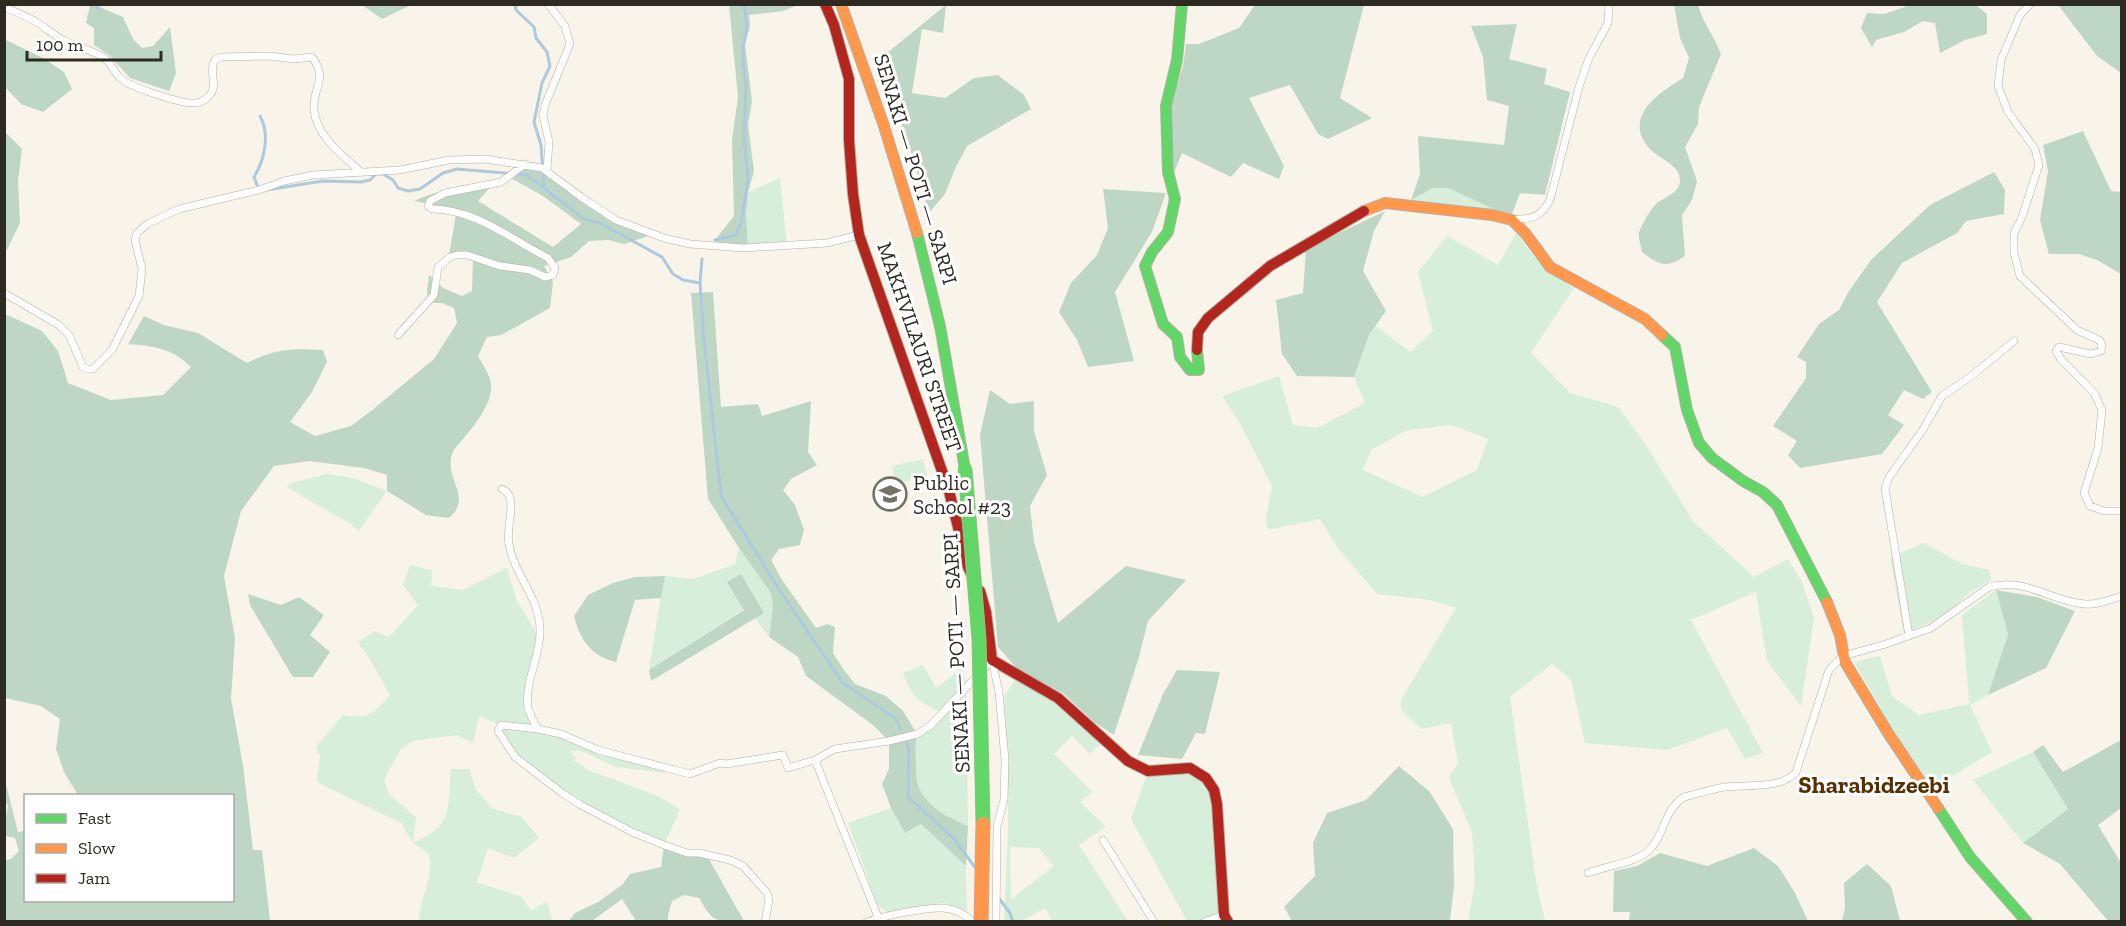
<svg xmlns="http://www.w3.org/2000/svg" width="2126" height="926" font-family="'Zilla Slab',serif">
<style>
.green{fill:#d7eedb;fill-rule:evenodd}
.forest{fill:#bed7c4}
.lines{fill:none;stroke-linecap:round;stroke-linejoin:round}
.stream{stroke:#acc9dd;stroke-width:3}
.street-casing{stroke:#b4b0a7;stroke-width:8}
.fast-casing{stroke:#b4b0a7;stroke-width:12}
.slow-casing{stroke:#b4b0a7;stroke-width:12}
.jam-casing{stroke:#b4b0a7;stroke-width:12}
.street{stroke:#fefdfc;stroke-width:7}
.fast{stroke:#63d668;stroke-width:10}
.slow{stroke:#ff974d;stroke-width:10}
.jam{stroke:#b3261e;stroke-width:10}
.fast-bridge-casing{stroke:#b4b0a7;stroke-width:15;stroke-linecap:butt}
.slow-bridge-casing{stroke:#b4b0a7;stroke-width:15;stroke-linecap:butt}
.fast-bridge{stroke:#63d668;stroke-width:14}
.slow-bridge{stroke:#ff974d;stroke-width:14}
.labels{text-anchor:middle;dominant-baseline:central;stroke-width:6;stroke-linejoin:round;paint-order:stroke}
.street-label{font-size:21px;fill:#2d2a21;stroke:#fff}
.poi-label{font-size:21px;fill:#2d2a21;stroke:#fff;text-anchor:start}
.quarter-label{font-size:24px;font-weight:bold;fill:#572f00;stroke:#fff}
</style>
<rect width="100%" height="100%" fill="#f8f4ea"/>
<path class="green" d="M780 178 787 246 748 248 746 212 748 192Z
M1433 188H1448L1495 210 1411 200Z
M1517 231C1532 260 1547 271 1574 288L1531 353 1570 393 1618 407 1644 442 1693 521 1754 577 1788 559 1802 582 1814 618 1801 706 1767 661 1756 592 1691 620 1763 753 1745 759 1727 728 1667 750 1585 743 1571 680 1552 664 1510 697 1536 881 1545 921H1468L1475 882 1472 832 1449 778 1458 763 1451 723 1421 729 1401 710V700L1456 608 1430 600 1377 594 1338 548 1320 519 1268 530 1266 517 1272 486 1241 425 1222 396 1279 376 1293 425 1317 428 1365 403 1354 377 1369 335 1376 326 1410 352 1433 331 1418 272 1447 236 1498 265ZM1452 425 1488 439 1477 470 1423 497 1363 470 1371 450 1407 430Z
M923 459 927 476 896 484 892 466Z
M326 474 353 478 387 491 359 531 351 524 286 487 292 483Z
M1924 543 1962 564 1989 570 1992 580 1970 592 1946 615 1904 634 1890 557Z
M739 548 771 593 773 607 769 637 755 618 763 613 744 609 649 670 664 576 694 579 735 564Z
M410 565 432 570 431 586 463 590 507 568 517 601 538 635C531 667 520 698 538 729L598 750 667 767 665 773 616 767 579 750 570 751 577 759 574 760 588 770 658 796 680 810 664 845 594 811 528 768 504 742 500 725 479 716 473 743 457 735 413 741 401 749 384 780 389 794 416 817 413 843C455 825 447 809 451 769H469L476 790 493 809 522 817 539 838 514 858 488 848 477 882 522 897 531 911 547 901 552 920 554 921H419C420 897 434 879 429 854L413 843 401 823 317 782 320 756 316 747 343 715C370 720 372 714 390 695L368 656 358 643 374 631 389 637 418 605 403 585Z
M1996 590 2008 633 1988 695 1970 705 1992 752 1933 788 1901 744 1854 662 1880 656 1892 696 1919 715 1969 704 1962 615Z
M923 665 936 688 963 668 966 688 968 826C952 819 927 809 920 790 916 781 918 772 916 762 915 753 912 743 917 734 921 726 934 718 941 712 919 703 911 696 903 673Z
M1018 676 1058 698 1104 741 1090 754 1072 736 1054 754 1092 792 1080 802 1106 827 1079 845 1128 921H1052L1045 908 1023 920 1022 921H1004L1008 830V763L1004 696ZM1010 847 1039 848 1054 866 1011 899Z
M2033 752 2068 809 2023 843 1973 780Z
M1190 768 1214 790 1224 915 1204 921H1187L1131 819 1148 771Z
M891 808 905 833 921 824 966 866 967 910 944 903 890 914 877 904 848 823Z"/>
<path class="forest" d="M1974 4 1987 14V34L1965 40 1940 53 1935 23 1923 21 1904 32 1876 40 1872 47 1861 28 1867 13 1884 14 1910 5Z
M90 5H95L123 17 133 39 142 48 153 46 170 27 176 73 169 91 130 78 109 55 94 45V28L86 23Z
M362 5H411L382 19Z
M729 5H798L783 11 749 15 750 26 745 44 752 101 748 125 754 171 748 192 746 212 748 248H721L715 240 734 216 732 140 738 97Z
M946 5 943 33 922 29 912 93 945 98 974 78 998 75 1024 95 1031 109 967 146 955 169 945 194 929 213C914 161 900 111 876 62Z
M1255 5H1364L1340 98 1372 118 1328 139 1318 134 1290 85 1249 98 1284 166 1279 179 1243 163 1231 177 1182 153 1174 173 1171 112 1175 91 1183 66 1186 44H1199L1239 28Z
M1674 5H1698C1703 23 1714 36 1721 54L1699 107 1698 124 1685 147 1697 181 1692 200 1682 215 1685 256C1666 269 1659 265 1642 252 1641 246 1638 238 1639 233 1641 225 1650 211 1655 205 1663 197 1680 194 1680 180 1680 166 1661 159 1652 151 1620 119 1657 94 1683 78L1689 58 1680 38Z
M2058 5H2121V73L2097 56Z
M1517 24 1509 59 1547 69 1544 84 1570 92 1545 195 1520 193 1512 214 1495 210 1448 188H1433L1411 200 1420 174 1418 136 1504 145 1509 106 1487 100 1483 57 1471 26Z
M4 39 43 58 64 72 72 89 43 112 21 104 5 87Z
M4 131 22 149 18 181 20 223 6 252 4 250Z
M2083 131 2111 191 2121 192V274L2097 260 2079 254H2049L2040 220 2048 171 2043 145Z
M526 165 536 171 551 173 588 206 648 236 624 244 608 240 589 241 571 257 544 266 553 282 550 308 501 335 487 337 478 356C483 365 491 376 491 386 492 404 474 426 463 439 458 445 452 450 451 458 447 481 472 498 449 518L426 515 387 491V475L364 468 309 461 274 466 241 511 224 576 235 638 231 699 243 765 253 850H262L270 921H5V860L11 859 19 851 15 838 5 836V816H6L8 806 5 801 4 776 18 832 25 831 26 900H232V796L78 795 64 772 56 749 60 719 41 706 5 698V314L42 331 58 351 68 383 111 400 163 395 191 367C172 348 154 346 128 344L144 316 164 325 198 333 247 363C274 349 292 348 323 350L327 362 312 392 290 422 315 436 351 426 371 411 434 359 457 323 454 308 442 303H428L427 290 429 275 443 288 462 296 472 291 473 257 449 255 457 209 414 201C440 189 465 186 493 184L478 201 553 247 581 224 543 196 509 177Z
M1994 172 2005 190 2004 214 1966 221 1957 233 1902 263 1877 302 1932 392 1923 399 1904 390 1888 415 1904 425 1882 454 1800 468 1788 455 1797 441 1773 426 1806 378V362L1797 357 1819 324 1839 310 1849 291 1871 260 1930 205Z
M1103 189 1166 193 1152 232 1115 292 1134 361 1088 367 1077 340 1059 312 1071 283 1097 255 1108 228Z
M1385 211 1374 231 1363 271 1386 311 1369 335 1354 377 1297 376 1282 354 1276 300 1303 293 1306 249Z
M713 292 721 407 758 404 762 416 811 401 808 452 817 465 791 479 783 490 795 505 804 530 800 545 779 549 771 560 782 580 816 628 827 624 835 627 833 653 844 670 855 684 886 696 903 711 917 734C915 745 915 751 916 762 917 768 916 774 917 781 922 805 947 817 968 826L966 866 921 824 905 833 891 808 882 784 889 769V741L873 725 806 676 798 657 769 637 773 607 771 593 739 548 708 499 691 293Z
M990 390 1010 404 1034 401V431L1047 475 1030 506 1034 542 1058 623 1126 566 1186 580 1148 621 1139 657 1114 735 1094 722 1063 693 1020 672 998 647 980 435Z
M741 574 764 613 651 681 649 670 744 610 727 582Z
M665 576 661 598 635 600 616 662C591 656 580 640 574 616L588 595 613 583 635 577Z
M1996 590 2037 597 2075 611 2046 668 1988 695 2008 634Z
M248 594 281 605 299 597 324 615 310 635 330 652 313 677H293L250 605Z
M1177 670 1220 672 1205 734 1196 733 1182 759 1138 755 1163 694Z
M2121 740V808L2098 825 2121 863V921H2108L2060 864 2023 843 2068 809 2033 752 2043 745 2063 772Z
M1399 766 1429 791 1453 829 1454 886 1450 921H1292L1284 907 1315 876 1313 843 1327 813 1366 800Z
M664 845 706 854 744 921C715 921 714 924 699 898L684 895 672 901 668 915V921H636L622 899 592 921 568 922 575 913 598 902 622 885 630 874 661 867Z
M1754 848 1778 866 1795 893 1808 921 1629 922 1630 912H1613L1614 871 1637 866 1660 853 1707 866Z
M1867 864 1891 886 1900 921H1842L1845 908 1844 883Z"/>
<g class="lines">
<path class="stream" d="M97 4 98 9
M515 4 516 10 534 27 536 38 547 52 550 66 542 83 534 122 541 145 544 187
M259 190 254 177C265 159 270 134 260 116
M266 190 323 181 361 182 370 180 376 174H383L393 180 398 188 408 191 420 189 443 173 457 169 527 175 584 219 600 223 662 257 673 274 683 280 700 283
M715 240 736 235 741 223 748 181 744 134 746 86 743 62V46L747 29 744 4
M702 259 700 283 704 340 721 496 778 588 843 683 896 719 901 730
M907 744 909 750 908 797 954 839 977 870
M998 897 1010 913 1013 922"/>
<defs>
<path id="street" d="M2030 4 2020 15 2001 60 1998 86 2008 112 2035 149 2039 165 2022 217 2014 233V253L2020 276 2077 330 2099 340 2102 344 2101 351 2091 354 2059 347 2056 351 2060 358 2094 393 2102 410 2098 448 2084 493 2090 506 2104 511H2122
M4 7C16 12 27 16 38 23 47 29 55 36 65 41 77 47 91 50 103 57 111 62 114 72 120 78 129 87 182 104 194 103 199 103 204 101 207 98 221 86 207 73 215 60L221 57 270 56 293 59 312 57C329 80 312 87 314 110 317 137 342 155 361 172
M547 170 549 142 543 115 545 105 570 44 565 26 548 4
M1512 220C1533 218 1539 219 1550 200L1579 87 1589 58 1608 23 1609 4
M4 293 59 325 69 335 83 367 87 369H93L112 350 139 296 142 269 135 240 137 233 147 224 179 209 259 190 284 181 313 175 400 170 449 160 486 159 542 168 581 197 616 220 664 238 690 244 743 248 827 243 859 235
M398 335 434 295 438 267 450 257 457 255H467L500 266 530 270 545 277 553 275 555 268 548 258C509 238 477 210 432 209L428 206 430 201 445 193 501 182 525 164
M502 489C520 496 505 525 509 544 514 575 540 598 540 630 541 656 524 682 528 708 530 715 534 722 538 729
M1909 636 1885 488 1889 477 1922 431 1942 396 1970 377 2014 341
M992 660 999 692 1005 760 1004 800 997 826 996 922
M815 760 878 917
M1103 840 1154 922
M1588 873C1605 866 1634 863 1647 852 1665 837 1663 810 1684 797 1697 794 1711 789 1725 787 1746 784 1781 790 1796 772L1829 670 1843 656 1886 644 1931 628 1989 587C2027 577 2051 602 2085 604 2097 605 2110 600 2122 596
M765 922 769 900 767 893 743 866 730 860 699 853H687L664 845 632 832 579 804 562 793 515 757 498 731 501 725 538 729 561 734 598 750 690 774 720 763 726 764 783 755 788 768 815 760 835 749 889 741 917 734 931 725 992 660
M867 922C882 916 927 907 943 908 954 909 965 914 973 922
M1204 922 1224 915"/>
<path id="fast" d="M1182 4 1177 60 1166 106 1168 172 1175 199 1168 232 1152 252 1145 266 1163 324 1177 337 1180 357 1190 370H1199L1197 350
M917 233 940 326 965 469
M1662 335 1675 347 1687 410 1699 443 1712 458 1743 481 1763 492 1777 505 1827 602
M1938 808 1970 857 2027 922"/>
<path id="slow" d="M841 4 883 123 917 233
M1364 211 1385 203 1492 215 1512 220 1526 234 1550 267 1645 319 1662 335
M1827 602 1840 635 1845 662 1888 733 1938 808"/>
<path id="jam" d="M825 4 834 25 849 79V140L853 194 859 235 949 491 968 567 972 575
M1197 350 1198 332 1208 318 1270 266 1364 211
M980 591 986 612 992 660 1058 698 1128 761 1148 771 1190 768 1206 778 1214 790 1217 804 1224 915 1228 922"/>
</defs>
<use href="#street" class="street-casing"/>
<use href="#fast" class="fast-casing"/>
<use href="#slow" class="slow-casing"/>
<use href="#jam" class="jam-casing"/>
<use href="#street" class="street"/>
<use href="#fast" class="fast"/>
<use href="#slow" class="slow"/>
<use href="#jam" class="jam"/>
<defs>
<path id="fast-bridge" d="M965 469 979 639 983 824"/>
<path id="slow-bridge" d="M981 922 983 824"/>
</defs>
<use href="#fast-bridge" class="fast-bridge-casing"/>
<use href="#slow-bridge" class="slow-bridge-casing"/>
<use href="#fast-bridge" class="fast-bridge"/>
<use href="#slow-bridge" class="slow-bridge"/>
</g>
<defs>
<symbol id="school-ring" viewBox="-11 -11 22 22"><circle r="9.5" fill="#fff" stroke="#747167" stroke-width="1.5"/><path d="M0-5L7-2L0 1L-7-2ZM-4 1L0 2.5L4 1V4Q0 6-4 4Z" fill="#747167"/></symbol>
</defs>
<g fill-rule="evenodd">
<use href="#school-ring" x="871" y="475" width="38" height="38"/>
</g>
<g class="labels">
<g class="street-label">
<text transform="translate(916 169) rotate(73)">SENAKI — POTI — SARPI</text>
<text transform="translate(920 347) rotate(71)">MAKHVILAURI STREET</text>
<text transform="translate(956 653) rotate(-93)">SENAKI — POTI — SARPI</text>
</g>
<g class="poi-label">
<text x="913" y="482">Public<tspan x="913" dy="24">School #23</tspan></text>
</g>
<g class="quarter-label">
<text x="1874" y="784">Sharabidzeebi</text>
</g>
</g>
<rect width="2126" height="926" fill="none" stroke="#2d2a21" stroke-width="12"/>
<rect x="24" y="794" width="210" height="108" fill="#ffffff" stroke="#abaaa6" stroke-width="1.5"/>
<rect x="36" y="814" width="30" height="9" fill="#63d668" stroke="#abaaa6" stroke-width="1.5"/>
<text x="78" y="824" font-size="18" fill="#2d2a21">Fast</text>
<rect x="36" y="844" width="30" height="9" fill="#ff974d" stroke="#abaaa6" stroke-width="1.5"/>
<text x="78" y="854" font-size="18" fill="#2d2a21">Slow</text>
<rect x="36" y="874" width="30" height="9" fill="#b3261e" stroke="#abaaa6" stroke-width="1.5"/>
<text x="78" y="884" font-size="18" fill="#2d2a21">Jam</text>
<path d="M27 51v9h134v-9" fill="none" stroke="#2d2a21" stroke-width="3"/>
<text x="36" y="51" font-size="18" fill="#2d2a21" stroke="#ffffff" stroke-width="4.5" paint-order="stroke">100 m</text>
</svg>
